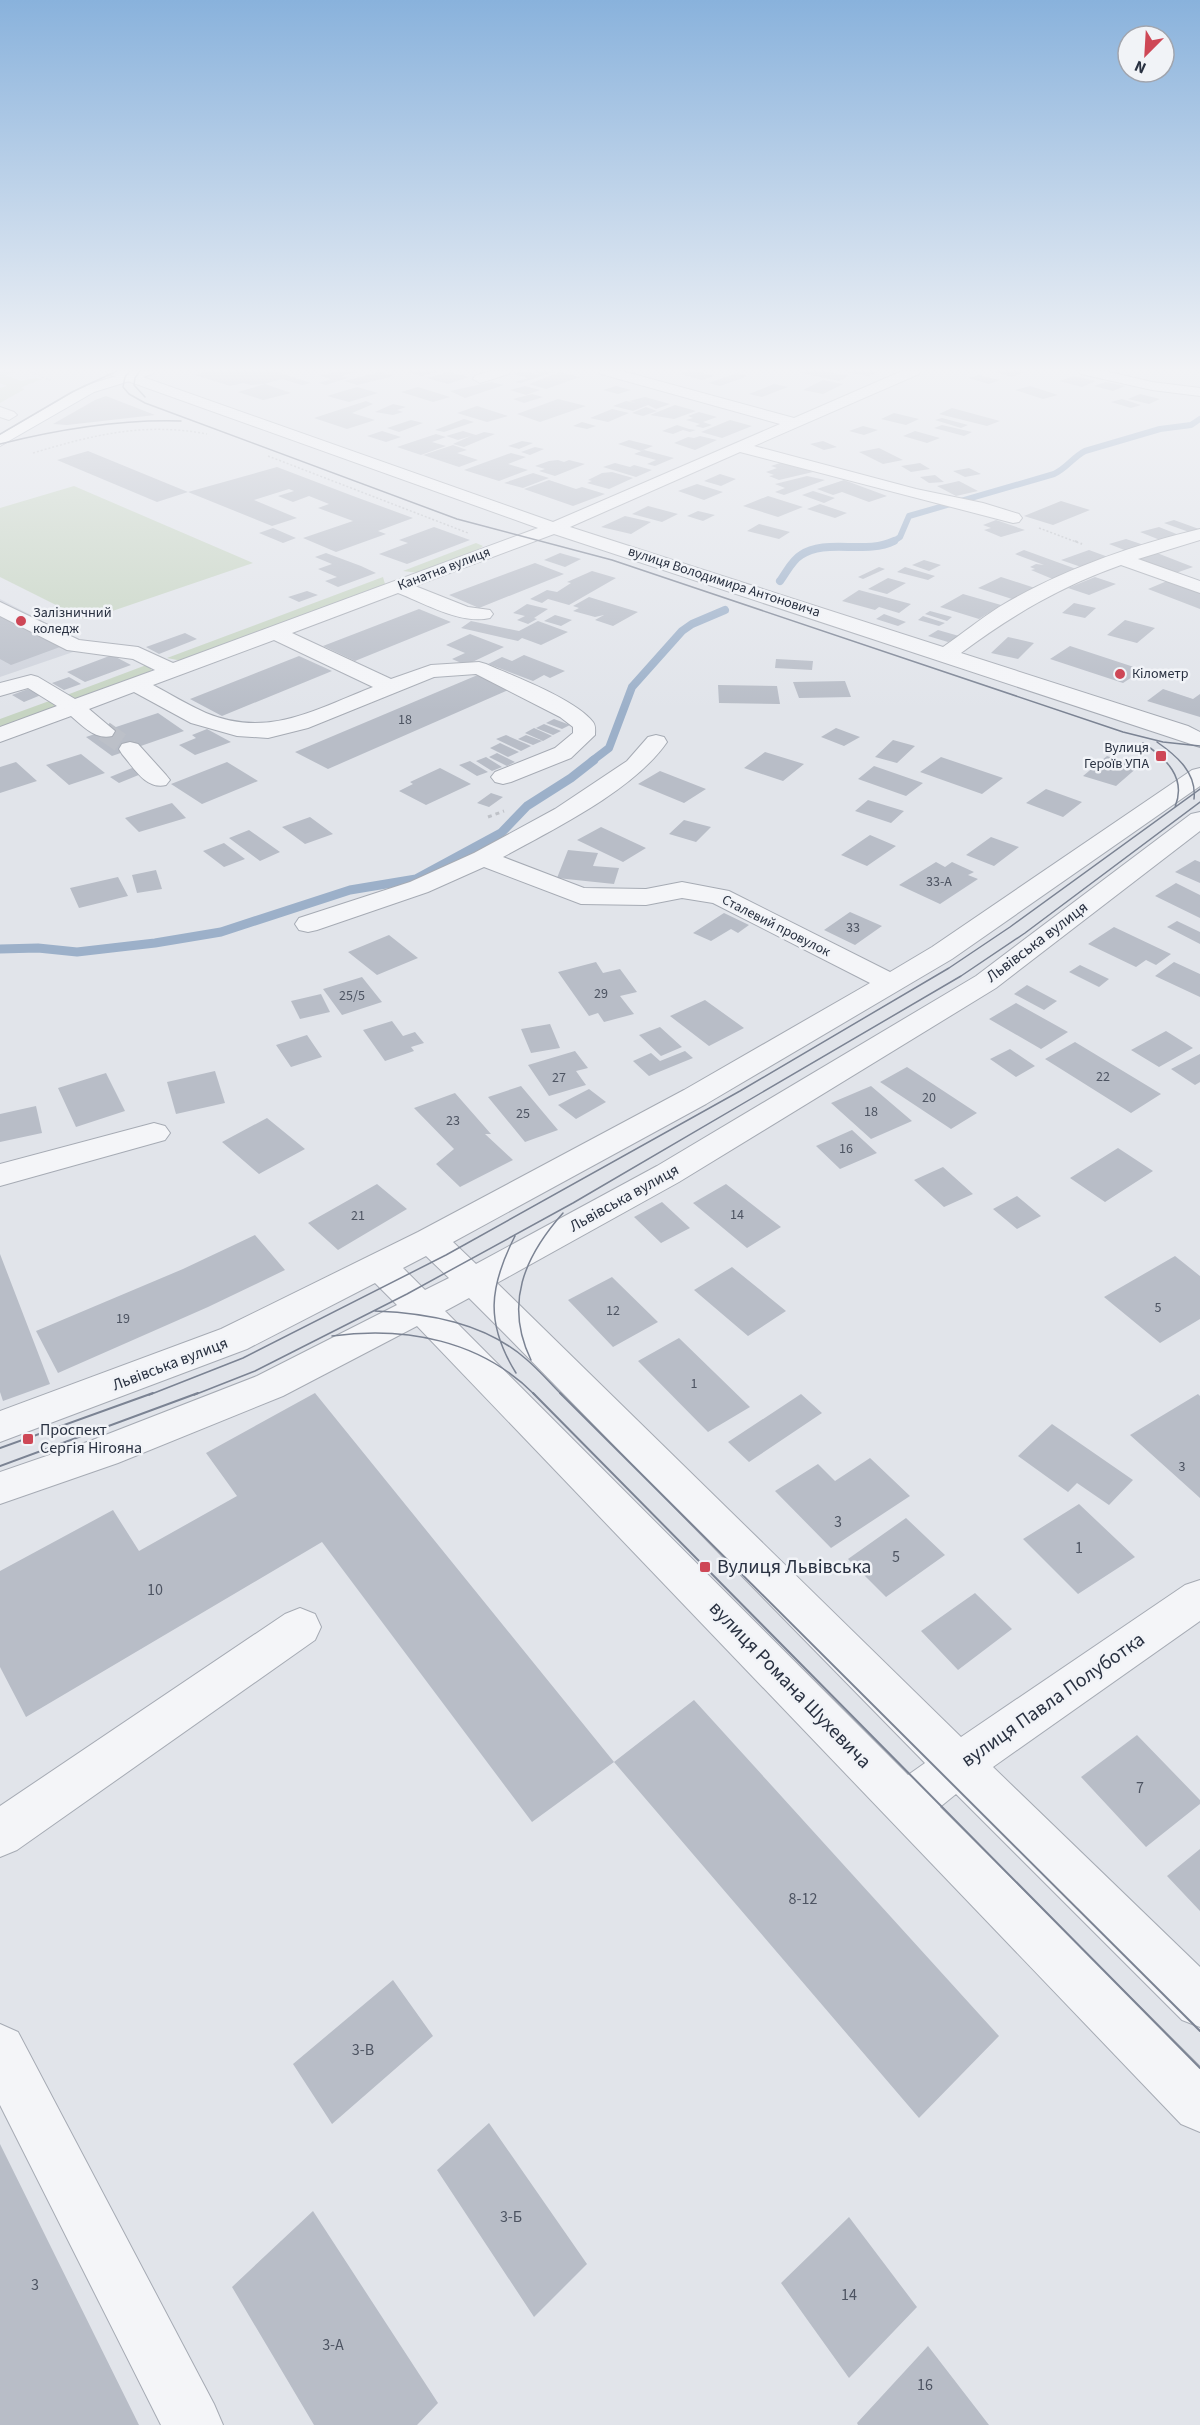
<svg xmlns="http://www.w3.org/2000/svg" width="1200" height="2425" font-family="'Source Sans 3',sans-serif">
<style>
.built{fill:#cfd3dc}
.green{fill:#c6d4c2}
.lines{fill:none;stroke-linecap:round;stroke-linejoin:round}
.stream-far2{stroke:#9cb0c9;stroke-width:6}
.stream-far1{stroke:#9cb0c9;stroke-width:8}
.stream{stroke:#9cb0c9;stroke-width:9}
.building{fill:#b8bdc7}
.minor-tunnel{stroke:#bcc0c8;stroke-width:20;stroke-dasharray:20 10;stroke-linecap:butt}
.minor-casing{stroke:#a6abb4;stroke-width:2}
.major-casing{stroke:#a0a8b5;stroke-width:2}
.path-far2{stroke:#bfc2c8;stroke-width:1.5;stroke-dasharray:2 2;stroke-linecap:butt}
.path-far1{stroke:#bfc2c8;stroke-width:2;stroke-dasharray:3 3;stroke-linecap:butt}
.path{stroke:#bfc2c8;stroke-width:3;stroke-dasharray:4 4;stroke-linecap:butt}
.minor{fill:#f4f5f8;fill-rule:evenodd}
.major{fill:#fff;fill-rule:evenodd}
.tram-far1{stroke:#7b8393;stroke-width:1.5}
.tram{stroke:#7b8393;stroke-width:2}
.poi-dot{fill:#ce4756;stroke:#f1f3f7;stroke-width:2}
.labels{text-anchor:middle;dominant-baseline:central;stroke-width:5;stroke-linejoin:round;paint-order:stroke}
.far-street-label{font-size:14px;fill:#293141;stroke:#f1f3f7}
.far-poi-label{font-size:14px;fill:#293141;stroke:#f1f3f7;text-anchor:start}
.number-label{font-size:14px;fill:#4d5462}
.street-label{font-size:16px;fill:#293141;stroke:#f1f3f7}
.poi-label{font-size:16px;fill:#293141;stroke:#f1f3f7;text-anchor:start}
.near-number-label{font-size:16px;fill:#4d5462}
.near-poi-label{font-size:20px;fill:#293141;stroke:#f1f3f7;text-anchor:start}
.near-street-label{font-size:20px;fill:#293141;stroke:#f1f3f7}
</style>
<rect width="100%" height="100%" fill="#e1e4ea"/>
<path class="built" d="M0 599 83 642 112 655 76 651 0 677Z"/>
<path class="green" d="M0 371H19L6 375 21 381 36 378 41 379C34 383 27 384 21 388L25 389 0 403V388L7 386 0 383Z
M74 486 253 563 86 620 0 577V508Z
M476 543 483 546 474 553 419 573 403 571Z
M383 577 385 584 182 661 167 658Z
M149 664 152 672 79 699 64 696Z
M52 700 55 707 0 727V719Z"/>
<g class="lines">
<path class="stream-far2" d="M891 543 900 537 909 516 1054 474C1067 468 1072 458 1085 451L1160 429 1191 425 1200 419"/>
<path class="stream-far1" d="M780 581C786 573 792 560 801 555 825 538 866 555 894 541
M592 761 609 748 632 687 682 631 692 624 725 610"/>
<path class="stream" d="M0 949 38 948 77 952 155 943 221 932 350 890 416 879 501 833 527 806 571 778 594 760"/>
</g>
<path class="building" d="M208 371H274L311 383 302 385 282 379 264 384 251 385 243 383 230 386 195 375Z
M337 371 355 372 341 376 348 378 326 385 319 383 331 379 320 376Z
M405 371H437V372L421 376Z
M523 371 537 374H540L533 371H556L521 383 515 382 528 378 514 374Z
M689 371H696L714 376 702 380 680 374Z
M805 371H825L849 376 839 381 801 373Z
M854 371H875L878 372 869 376 850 373Z
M991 371H1020L1025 372 1012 377Z
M380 372 394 376 357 385 344 381Z
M448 372 469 377 448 384 427 378Z
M560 372 580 377 546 389 529 384Z
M737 373 748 376 720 386 709 383Z
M979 375 1000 380 989 384 968 378Z
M1074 376 1096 381 1082 387 1059 381Z
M823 380 843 384 823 394 803 390Z
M491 382 504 385 465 398 450 391Z
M1106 382 1125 386 1113 391 1094 386Z
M265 384 291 393 263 400 238 392Z
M774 384 788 387 762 397 749 394Z
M525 386 540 390 526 395 510 390Z
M616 386 631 390 618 394 603 390Z
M1030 386 1058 395 1043 399 1015 390Z
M357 387 378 393 349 402 327 396Z
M418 387 450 397 433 402 401 392Z
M532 394 543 397 524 403 513 399Z
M1140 394 1160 399 1149 404 1128 399Z
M106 396 155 415 67 425 53 424 95 400Z
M645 397 670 404 656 409 648 405 633 411 613 406 626 401 636 403 629 401Z
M558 399 586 406 540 422 517 414Z
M1122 399 1141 405 1131 408 1111 402Z
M366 401 373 404 352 413 375 420 347 429 314 418Z
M393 404 406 407 397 410 403 412 393 415 375 412Z
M675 405 696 411 674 419 650 415Z
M477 406 508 416 487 422 457 413Z
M646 407 657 411 643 416 632 413Z
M952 408 1000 421 987 426 939 414Z
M612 409 629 413 608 422 590 418Z
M699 412 717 417 703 422 712 425 703 428 695 426 700 424 686 420 693 418 688 416Z
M894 413 919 419 906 425 881 419Z
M942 418 968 425 961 428 935 420Z
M464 419 474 422 444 432 435 430Z
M411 420 423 423 399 432 387 428Z
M730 420 752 426 722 438 701 432Z
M582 422 596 426 587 429 573 426Z
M677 425 689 429 696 430 690 432 683 430 673 434 662 431Z
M942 425 972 432 964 436 934 428Z
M863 426 878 430 864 435 849 431Z
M382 431 401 437 386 442 367 436Z
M463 431 476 435 484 432 495 434 464 447 453 444 471 436 458 440 446 436Z
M915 431 940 438 927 443 903 436Z
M436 434 446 437 432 442 446 446 421 455 397 447Z
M700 436 717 440 695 450 674 443 688 437 694 438Z
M629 440 653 446 641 451 618 444Z
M522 441 533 443 519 449 508 446Z
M823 441 837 447 824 450 810 444Z
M453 445 467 450 457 453 478 460 459 467 423 455Z
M535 447 544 449 530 455 521 452Z
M879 448 903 460 883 464 859 452Z
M644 450 674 458 655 466 647 464 656 460 634 454Z
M88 451 188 492 157 502 57 460Z
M511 453 526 457 508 464 528 470 499 481 464 470Z
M558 460 564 462 569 460 585 464 555 476 539 471 545 469 535 466 549 461Z
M783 462 813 472 779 480 769 476 774 475 766 472 777 468 771 466Z
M615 463 630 467 634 465 652 470 636 477 603 467Z
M920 463 930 469 911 472 901 466Z
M277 467 353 496 413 518 378 531 386 534 336 552 303 538 353 521 318 508 329 504 309 496 293 502 278 496 294 491 289 489 254 500 297 518 272 526 188 492Z
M969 468 981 474 965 477 953 471Z
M612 472 633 478 609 489 587 483 592 481 588 480 602 473Z
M533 473 549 478 523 488 504 483Z
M720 474 736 479 721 486 704 481Z
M935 475 944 482 929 483 920 477Z
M807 476 825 480 784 495 775 492 785 488 775 484Z
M549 480 576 489 582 487 605 494 573 506 524 489Z
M844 480 887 496 869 502 842 492 833 495 817 489Z
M959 481 978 491 956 496 937 486Z
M697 484 723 492 704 500 678 491Z
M813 491 835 498 824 503 802 495Z
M768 496 803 507 778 517 743 506Z
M1061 501 1090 510 1053 525 1024 516Z
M820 504 847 513 835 518 807 509Z
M648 506 678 514 662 522 632 514Z
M698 511 715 515 703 521 687 516Z
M625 516 651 522 631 534 601 527Z
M996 520 1025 530 1001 537 984 530 991 528 983 525Z
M1174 520 1199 529 1189 532 1164 523Z
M759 524 790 532 779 539 747 531Z
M434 527 470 540 407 564 379 554 408 543 399 540Z
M1159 527 1179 535 1160 540 1140 532Z
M273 528 296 538 283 543 259 533Z
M1126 539 1144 545 1127 551 1109 544Z
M1024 550 1079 570 1055 580 1031 570 1035 569 1030 567 1036 564 1044 565 1015 554Z
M1089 550 1111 558 1084 568 1061 560Z
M326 553 361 566 376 573 338 587 325 581 337 577 318 569 332 564 315 557Z
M560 553 581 559 565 567 544 560Z
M1157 553 1193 567 1173 574 1137 560Z
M924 560 941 565 929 571 912 565Z
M535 563 564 574 479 608 449 595Z
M879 567 885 569 863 579 858 577Z
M905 567 935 576 928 580 897 572Z
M592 571 616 578 569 605 548 599 542 603 530 599 547 590 557 592 571 583 567 582Z
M1001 577 1035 588 1012 599 978 588Z
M1095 577 1116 584 1089 595 1068 588Z
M888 578 906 583 887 594 868 589Z
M1167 581 1200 593V609L1148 589Z
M859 590 911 604 899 613 879 607 875 610 842 601Z
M307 591 318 595 299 602 288 597Z
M963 594 1001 605 979 619 940 607Z
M589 597 638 612 613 626 595 620 604 615 595 617 573 611 579 608 573 606Z
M1074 603 1096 608 1085 618 1062 613Z
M527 604 548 609 534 618 537 619 528 624 517 620 525 616 513 613Z
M419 609 451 622 355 661 323 646Z
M930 611 952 617 947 621 925 614Z
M884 614 906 622 898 626 876 619Z
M555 615 572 620 561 626 544 621Z
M0 616 60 647 11 665 0 659Z
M923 616 945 623 939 626 918 620Z
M1125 620 1155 628 1137 643 1107 635Z
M471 621 519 631 538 621 568 632 541 645 522 638 518 641 461 628Z
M938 630 959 636 948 642 928 636Z
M185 633 197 639 159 654 146 647Z
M470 634 504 647 466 665 452 659 465 653 446 645Z
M1008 637 1034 643 1018 659 991 653Z
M1070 646 1143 670 1123 683 1050 659Z
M112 655 131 665 85 682 67 672Z
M524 655 565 671 550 678 544 675 533 681 488 664 502 657 512 661Z
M299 656 332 671 222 716 190 699Z
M776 659 813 661 812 670 775 668Z
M480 674 513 688 328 769 295 752Z
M69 677 81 684 64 690 52 683Z
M845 681 851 697 799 698 793 682Z
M718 685 777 686 780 704 719 703Z
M28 689 41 695 24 702 12 695Z
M1163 689 1193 699 1200 694V717L1147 701Z
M158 713 184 731 112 756 86 737Z
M554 719 570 725 562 729 546 723Z
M544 724 561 731 553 735 536 728Z
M534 728 552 736 543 741 525 733Z
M836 728 860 737 844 746 821 737Z
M207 729 231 742 195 755 179 745 196 738 192 735Z
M506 735 531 746 521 751 496 739Z
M526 735 542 741 533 745 518 739Z
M893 740 915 746 897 763 875 757Z
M500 743 519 752 508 757 490 748Z
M765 752 804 764 783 781 744 768Z
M497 753 515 762 507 766 489 757Z
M81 754 105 773 69 785 46 765Z
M1107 756 1139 766 1116 786 1083 776Z
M486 757 502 767 492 771 476 761Z
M941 757 1003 778 982 794 920 772Z
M470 761 488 772 477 776 459 765Z
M16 762 37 781 0 793V767Z
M227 762 258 781 202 804 171 784Z
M137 766 146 772 119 783 110 777Z
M874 766 923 783 906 796 858 779Z
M440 768 471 784 426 805 399 791 413 784 410 782Z
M660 771 706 789 684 803 638 784Z
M1046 789 1082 802 1063 817 1026 803Z
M491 793 503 797 489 807 477 803Z
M868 800 904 811 891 823 855 811Z
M172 803 186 818 139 832 125 818Z
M310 817 333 834 305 844 282 827Z
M684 820 711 827 696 842 669 834Z
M601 827 646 848 623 862 577 840Z
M249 830 280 852 260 861 229 838Z
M870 835 896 846 867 866 841 855Z
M991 837 1019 847 994 866 966 855Z
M224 843 245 859 224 867 203 851Z
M568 850 598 853 593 866 619 868 614 884 557 878Z
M1195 860 1200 862V883L1175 872Z
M936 862 945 867 952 862 974 872 968 875 978 879 940 904 899 885Z
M156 870 162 889 137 893 132 875Z
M118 877 128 896 79 908 70 888Z
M1176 883 1200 895V918L1155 896Z
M850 912 882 926 855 945 824 930Z
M724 913 749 925 738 933 731 929 711 941 693 933Z
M1177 921 1200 932V944L1167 927Z
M1114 927 1171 954 1156 965 1146 960 1136 967 1088 944Z
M389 935 418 958 377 975 348 952Z
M596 962 603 973 620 969 637 992 620 996 634 1014 604 1022 598 1013 589 1016 558 972Z
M1174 962 1200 974V997L1155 976Z
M1080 965 1109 979 1099 987 1069 972Z
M362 977 382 1002 342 1015 323 989Z
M1027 985 1057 1001 1044 1010 1014 994Z
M321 994 330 1012 300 1019 291 1001Z
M705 1000 744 1028 709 1046 670 1016Z
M1016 1003 1068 1032 1041 1049 989 1019Z
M392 1021 403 1036 415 1032 424 1043 411 1047 414 1051 385 1061 363 1030Z
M550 1024 560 1048 531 1053 521 1029Z
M660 1027 682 1047 661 1056 639 1035Z
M1166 1031 1193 1048 1159 1067 1131 1050Z
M307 1035 322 1057 291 1067 276 1045Z
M1075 1042 1161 1094 1131 1113 1045 1059Z
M1010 1049 1035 1066 1016 1077 990 1059Z
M575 1051 588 1068 576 1071 586 1085 549 1096 528 1065Z
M685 1051 693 1058 649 1076 633 1061 651 1053 660 1061Z
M1200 1054V1082L1195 1085 1171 1069Z
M907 1067 977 1113 951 1129 880 1082Z
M215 1071 225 1103 176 1114 167 1082Z
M106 1073 125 1111 76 1127 58 1088Z
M521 1086 558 1130 525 1142 488 1097Z
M871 1086 912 1121 871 1139 831 1103Z
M589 1089 606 1102 576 1119 558 1105Z
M455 1093 491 1134H485L513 1160 460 1187 436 1164 454 1149 414 1108Z
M36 1106 42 1133 0 1142V1114Z
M267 1118 305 1149 259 1174 222 1142Z
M852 1130 877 1153 840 1169 816 1146Z
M1118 1148 1153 1171 1105 1202 1070 1178Z
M943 1167 973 1194 944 1207 914 1180Z
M377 1184 407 1209 338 1250 308 1223Z
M726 1184 781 1227 747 1248 693 1203Z
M1017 1196 1041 1216 1017 1229 993 1209Z
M662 1202 690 1228 661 1243 634 1217Z
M255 1235 285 1270 208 1307 58 1373 36 1331 183 1269Z
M0 1254 50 1384 3 1401 0 1392Z
M1175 1256 1200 1276V1319L1160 1343 1104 1297Z
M732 1267 786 1311 748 1336 694 1290Z
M612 1277 658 1322 613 1347 568 1300Z
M679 1338 750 1407 708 1432 638 1361Z
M315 1393 614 1762 532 1822 322 1542 26 1717 0 1667V1571L113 1510 139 1551 237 1496 206 1453Z
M801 1394 822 1413 749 1462 728 1442Z
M1198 1394 1200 1396V1498L1130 1435Z
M1052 1424 1133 1480 1109 1505 1077 1483 1068 1492 1018 1456Z
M870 1458 910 1496 831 1548 775 1491 818 1464 835 1481Z
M1079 1504 1135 1557 1078 1594 1023 1539Z
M906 1518 945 1555 886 1597 848 1559Z
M975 1593 1012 1629 958 1670 921 1631Z
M694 1700 999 2036 919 2118 614 1762Z
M1137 1735 1200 1800V1804L1146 1847 1081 1777Z
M1200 1849V1911L1167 1876Z
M393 1980 433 2036 332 2124 293 2064Z
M489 2123 587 2264 534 2317 437 2170Z
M0 2144 139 2425H0Z
M313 2211 438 2403 417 2425H314L232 2287Z
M849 2217 917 2307 849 2378 781 2283Z
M928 2346 989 2425H858L857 2423Z"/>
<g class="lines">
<path class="minor-tunnel" d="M104 731 130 749"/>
<defs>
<path id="minor" d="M106 371H126L553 522 780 424 601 374 599 371H622L794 418 902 371H921L919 374 754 446 916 489 983 503 1019 514 1022 518 1019 522 1013 523 740 452 570 527 943 647C962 634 980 619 999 607 1061 570 1130 546 1200 529V540L1138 559 1200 581V593L1121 565C1061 586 1011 616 961 653L1188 726 1200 732V747L554 534 415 586 468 607 490 610 493 614 490 618C461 625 424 603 398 593L292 633 391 679 431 665 479 662 486 664C513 676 575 699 593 722 596 726 595 730 595 735L571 758 511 782 503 784 495 782 491 777 495 772 555 748 573 733V727L560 717 476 674 434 677 308 728 268 738 237 736 191 723 134 692 89 709 115 731 112 736C95 740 83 726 71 716L0 742V727L57 706 28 688 0 696V683L31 675 38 677 75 699 155 670 133 659 67 650 0 616V602L79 640 138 647 173 663 538 528 108 374ZM274 640 373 687C316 709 268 739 206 713 188 705 170 694 153 685Z
M490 371H511L509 374 480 383 473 379 475 376Z
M1079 371H1105L1152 382 1200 388V396L1152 390 1081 374Z
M0 407 14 412 17 415 9 420 0 417Z
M656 735 664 737 667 742C634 790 554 829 503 857L584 888 646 889 682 882 729 891 890 972 932 947 1192 770 1200 768V786L952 959 706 1104 453 1242 476 1264 657 1166 976 976 1191 814 1200 812V831L996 988 679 1182 497 1283 961 1737 1185 1585 1200 1580V1621L993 1767 1200 1967V2027L1182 2020 956 1794 940 1807 1200 2067V2132L1181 2124 417 1326 283 1396 118 1463 0 1504V1472L90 1441 257 1376 397 1305 375 1283 247 1349 0 1442V1411L221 1329 418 1232 684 1090 870 983 713 903 682 898 646 905 581 904 484 867 428 892 317 930 308 932 299 930 295 924 299 918 410 882 474 853 555 809 627 761 648 737ZM426 1256 449 1278 425 1290 403 1268ZM469 1298 505 1334 925 1763 908 1775 445 1311Z
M130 742 138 744 166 775 170 780 166 785C146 790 134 768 122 754L119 749 122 744Z
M154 1123 165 1126 170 1133 165 1140 0 1186V1164Z
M300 1608 315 1614 321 1627 315 1640 17 1850 0 1857V1806L285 1614Z
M0 2024 18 2032 214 2404 223 2425H161L0 2105Z"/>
<path id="major" d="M132 371H154L152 374 94 392 0 446V435L84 386Z"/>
</defs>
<use href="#minor" class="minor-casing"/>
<use href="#major" class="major-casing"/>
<path class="path-far2" d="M31 372 50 380 48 381
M33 453C93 435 144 422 207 434
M268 456 468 533
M1039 528 1079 543"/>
<path class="path-far1" d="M1075 541 1082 544"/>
<path class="path" d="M488 817 504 811"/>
<use href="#minor" class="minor"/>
<use href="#major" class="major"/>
<path class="tram-far1" d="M130 371 125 377 123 387 129 394 145 403 457 519 612 560 1123 732 1163 742 1200 746
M140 371 135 378 134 385 145 397
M0 434 72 392 117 371
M0 444C60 429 119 419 181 421
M1157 742C1177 756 1197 773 1194 799
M1143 743C1166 758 1187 778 1175 807
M515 1236C489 1287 485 1323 516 1373
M375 1311C428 1313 485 1323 526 1359 539 1370 550 1383 562 1395
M332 1336C405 1326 481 1340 535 1395
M531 1360C504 1304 524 1257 563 1213
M149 1395 243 1358 446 1255 740 1091 949 968 1010 927 1200 789
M194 1395 255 1371 407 1294 573 1203 961 976 1025 933 1200 802"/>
<path class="tram" d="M533 1393 1200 2068
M560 1393 1200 2031
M0 1448 153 1393
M0 1466 198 1393"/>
</g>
<linearGradient id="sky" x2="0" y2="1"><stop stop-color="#89b2dc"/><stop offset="0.52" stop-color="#f2f3f6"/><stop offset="1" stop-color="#f2f3f6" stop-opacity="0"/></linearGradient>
<rect width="1200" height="711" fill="url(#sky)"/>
<g class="poi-dot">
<circle cx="21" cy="621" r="6"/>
<circle cx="1120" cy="674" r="6"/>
<rect x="1155" y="750" width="12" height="12" rx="3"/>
<rect x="22" y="1433" width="12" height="12" rx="3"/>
<rect x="699" y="1561" width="12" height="12" rx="3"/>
</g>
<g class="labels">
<g class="far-street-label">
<text transform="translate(444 569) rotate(-21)">Канатна вулиця</text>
<text transform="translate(724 582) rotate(18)">вулиця Володимира Антоновича</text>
<text transform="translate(776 926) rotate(27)">Сталевий провулок</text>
</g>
<g class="far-poi-label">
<text x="33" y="613">Залізничний<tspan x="33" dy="16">коледж</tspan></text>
<text x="1132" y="674">Кілометр</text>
<text x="1149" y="748" text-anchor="end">Вулиця<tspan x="1149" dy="16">Героїв УПА</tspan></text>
</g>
<g class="number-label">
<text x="405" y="720">18</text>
<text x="939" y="882">33-А</text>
<text x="853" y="928">33</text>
<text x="601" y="994">29</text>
<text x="352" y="996">25/5</text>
<text x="1103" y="1077">22</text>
<text x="559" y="1078">27</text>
<text x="929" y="1098">20</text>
<text x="871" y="1112">18</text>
<text x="523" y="1114">25</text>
<text x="453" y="1121">23</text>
<text x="846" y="1149">16</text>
<text x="737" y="1215">14</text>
<text x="358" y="1216">21</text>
<text x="1158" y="1308">5</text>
<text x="613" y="1311">12</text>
<text x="123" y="1319">19</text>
<text x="694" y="1384">1</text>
<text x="1182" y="1467">3</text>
</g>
<g class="street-label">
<text transform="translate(1037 942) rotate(-37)">Львівська вулиця</text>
<text transform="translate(624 1198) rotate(-29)">Львівська вулиця</text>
<text transform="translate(170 1364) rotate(-21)">Львівська вулиця</text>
</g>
<g class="poi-label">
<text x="40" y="1430">Проспект<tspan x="40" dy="18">Сергія Нігояна</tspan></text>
</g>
<g class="near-number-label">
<text x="838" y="1522">3</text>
<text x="1079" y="1548">1</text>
<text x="896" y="1557">5</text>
<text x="155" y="1590">10</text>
<text x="1140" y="1788">7</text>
<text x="803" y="1899">8-12</text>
<text x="363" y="2050">3-В</text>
<text x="511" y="2217">3-Б</text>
<text x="35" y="2285">3</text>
<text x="849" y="2295">14</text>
<text x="333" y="2345">3-А</text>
<text x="925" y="2385">16</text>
</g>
<g class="near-poi-label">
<text x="717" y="1567">Вулиця Львівська</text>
</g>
<g class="near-street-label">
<text transform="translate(790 1685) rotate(46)">вулиця Романа Шухевича</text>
<text transform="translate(1053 1700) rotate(-35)">вулиця Павла Полуботка</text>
</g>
</g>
<g transform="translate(1146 54) rotate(204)"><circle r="28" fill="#f1f3f7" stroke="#a1a5ae" stroke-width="1.5"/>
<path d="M0-4.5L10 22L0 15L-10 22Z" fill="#ce4756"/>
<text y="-9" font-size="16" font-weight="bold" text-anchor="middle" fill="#293141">N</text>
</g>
</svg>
